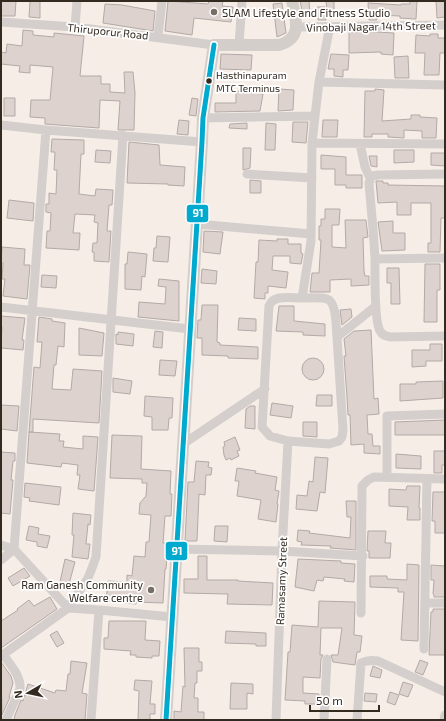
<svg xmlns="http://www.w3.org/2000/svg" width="446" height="721" font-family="'Exo 2',sans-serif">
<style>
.building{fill:#ddd2ce;stroke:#b3a9a6}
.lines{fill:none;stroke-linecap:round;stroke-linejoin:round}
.street{stroke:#d4cfcd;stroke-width:9}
.secondary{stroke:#d4cecb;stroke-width:12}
.bus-1-casing{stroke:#fff;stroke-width:8}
.bus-1{stroke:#00a9ce;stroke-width:5}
.poi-dot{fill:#776f65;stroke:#fff;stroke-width:1.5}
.bus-dot{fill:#332a20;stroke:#fff;stroke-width:1.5}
.labels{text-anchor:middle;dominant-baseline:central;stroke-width:3.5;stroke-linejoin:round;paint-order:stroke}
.bus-label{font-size:10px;fill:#332a20;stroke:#fff;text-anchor:start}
.poi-label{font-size:11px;fill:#332a20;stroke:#fff;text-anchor:start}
.street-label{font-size:11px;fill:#332a20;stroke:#fff}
.line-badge{stroke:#fff;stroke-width:1.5}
.badge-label{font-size:11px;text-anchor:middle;font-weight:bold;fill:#fff}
</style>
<rect width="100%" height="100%" fill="#f6eee6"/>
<path class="building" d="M1 1H16L15 16H1Z
M30 1H40V18L29 17Z
M168 1 208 4 209 1H223L222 6 233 7 231 22 194 18 192 35 165 31Z
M300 1H309L310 14 303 15Z
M326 1H334V10H327Z
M410 1H417L416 19 400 18V16L376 15 377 20H369L368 3 401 5V4H410Z
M436 1H445V17L437 18Z
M282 3 286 33 277 37 273 4Z
M105 4 122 5 155 11 153 31 103 23Z
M317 7H325L326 20H318Z
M23 30 33 31V35L54 37V33L84 36 80 76H101V84H110V92L125 93 124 72H133L135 93 134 130H118L120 101 100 100 99 128 45 124V118L30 117 31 100H50L53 67 30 65V73L19 72 20 66 1 64V52L6 53 7 44 22 46Z
M349 32H377L394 33 393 55 381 54V52L349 53Z
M430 34H438V38H445V53H440L439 75H424L425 53H415L416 35 430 36Z
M221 54 252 55 251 70 220 69Z
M331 54 349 55 348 70H343V77L334 76V69H328Z
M408 56 409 78H395L394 57Z
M279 89 294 90 293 110 278 111Z
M375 89 384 90 382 121 411 119V115H420V117L437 118 436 138H422V131L404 130V138L388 137V134H372V137H364L365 91H375Z
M236 91 263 94 260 111 215 112V103H236Z
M4 98H15V116H4Z
M192 98 198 99 196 116 189 115Z
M179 120 189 121 188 135 177 134Z
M323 120H338L337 137H322Z
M293 122H308L306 143 292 142Z
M247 123V129L229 128 230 124Z
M266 123 276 124 275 150H265Z
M52 139 84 140V154H81L79 194 95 196 96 189 113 190 112 205H109L107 231H111L109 262 94 261V252H92L93 243H97L98 223 94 222 95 215 75 214 73 233H80L79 250 46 248 47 231H50L51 213 46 212V204H49V193L56 194 57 170H54L55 152H51Z
M129 142 159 145 160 165 185 167 184 186 168 185V184L127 183Z
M243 148H251L250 168 243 170Z
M96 150 111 151 110 163 95 162Z
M394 150H414V162L394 163Z
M431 153H445V166L431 165Z
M321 155 346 157V175H362V188H346V185H335V169H321Z
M369 156H377V167L371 166Z
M250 180 261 181V193H250Z
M376 181H383V183H388V185L445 186V218H441L440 252H428V243H431V203H411V215H397V202L378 203Z
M9 200 34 203 33 221 7 218Z
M325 209H340L339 225H332V247L346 248 345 220H366L368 237 363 238 364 271 365 276H369V285L351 286V279L330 280V292H310L312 273H319L321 240H319V226H321V219H325Z
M393 221V233H405V250L382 251 378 222Z
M204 231 223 232 220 254 203 252Z
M157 236 170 237 168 262 153 261 154 248H156Z
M277 239H288V244H301V253L303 254 301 264 290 263V256H273L272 270 288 272 286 288 268 286V293H265V299L254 298 256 262H258L259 240 277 241Z
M2 247 25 249 24 265H30L27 299 3 296 5 279H2L3 263H1Z
M128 252 147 254 145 277 142 276 141 290 125 289V264H127Z
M425 264H440V290H437V322H424Z
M387 268H399L400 304H391V283H387Z
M202 269 217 271 216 284 201 283Z
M42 275 57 276 56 288 41 287Z
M159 279 179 281V321L138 317 139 302 165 304 166 287 158 286Z
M202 305H218L217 342 220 343V345L258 347V359L228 358V356L202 355V338H197L198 320H201Z
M279 306H294V321L325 324V336L303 335V332L276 331Z
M351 309 352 317 342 325 340 310Z
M1 316 25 318 22 340H24L23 350 1 348 2 327H1Z
M39 317 52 319V321L65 323 64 347 58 346 56 365H54L52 389 71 390 73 369 102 371 99 423 33 419V432H29L34 367 40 368 42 342H37Z
M239 318 256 319V331L238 330Z
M79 328 104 333 102 356 79 355Z
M371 330 374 399 378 398 379 414 367 415 368 434H372L373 446H380V454L364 453V444L351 445 350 415H348L347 397 344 356H346L344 339 354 331Z
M155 331 163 332 162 348 153 347Z
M118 332 134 334 133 346 116 344V334L118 335Z
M430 344H442V361H426V366L412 367V350H430Z
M302 369a11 11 0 1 1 22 0a11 11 0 1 1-22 0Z
M160 360 177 361 175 376 159 375Z
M113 378 132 381 130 394 113 392Z
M443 381V398L400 401V384H416V382Z
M317 395H332V406H316Z
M145 396 173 398 172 418H169L168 430H152V417L144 416Z
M272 403 293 406 291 418 270 415Z
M1 405 19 406 17 431 1 429Z
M250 406H255V429L245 428 246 409Z
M445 420V435H395V422Z
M303 422H317V437L303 436Z
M29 432 60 434 59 441H64L63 447 83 449V436L98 437 94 491 78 489 80 475H77L78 465 62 463 61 467 27 463Z
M112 435 142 436 141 469 171 471 170 494H172L171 516H165L163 543 168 544 166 569H165L163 603 136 602V604L106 601 108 581 127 582V575L132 576 134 556 145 557 146 542H149L151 515 139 514 140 503 146 496 147 483H142V479L110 478Z
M235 437 240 450 237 451 239 456 231 460 230 458 226 460 224 455 223 447 225 446 224 442Z
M434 451H445V465H442V473H434Z
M1 452 15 453V461H13L11 480H13L10 514 1 513Z
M396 454 421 456V469L396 468Z
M315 457 328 458 325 493 320 492 317 511 296 509 297 495 307 496 309 481 313 482Z
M196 461 209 462 208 467 212 468 211 475H206L205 495 199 494 197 541H185L188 482H194Z
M237 468 256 471 255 473 277 477 275 490 279 491 277 504H278L276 522 258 519 261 500 237 496 239 481H235Z
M25 483 61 487 59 505 29 501 30 498 24 497Z
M407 486H420L419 508H420V520H407L408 507 389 506V489L406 490Z
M433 492H445V533H435V521H432Z
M346 501H356V550L330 548 331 546 301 545 302 542 297 541 298 530 310 531 309 533 350 538 351 517H347Z
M73 513 91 515 90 525 88 524 86 544H90L88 559 72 557 74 535H72Z
M29 526 39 528 38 534 50 536 47 548 37 546V542L26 540Z
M215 526H228L227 542 214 541Z
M368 531H386L385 543H391L390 558H369V551H367Z
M198 556H207V580H238V581L273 583 272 605 227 604 228 594 184 593V579H198Z
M65 559 75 562 69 584 60 582Z
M298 559 341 561V563L355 564 354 582 344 581 345 579 324 577 323 581 317 580 314 591 295 587Z
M407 564 419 565 418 641 401 640 404 592H398V588L370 587V576H387V579L407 580Z
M431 565 445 566V597H434V595L433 594 434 580H431Z
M24 568 30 576 13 586 8 578Z
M50 597 57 609 1 648V621L18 610 17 609 29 600 34 606Z
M319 601 355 602 354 635 362 636 360 652H357L355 665 333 662 331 655H338L342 628H321L320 655H323L321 659 320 678 303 677V693L319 694V704H305V701L285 700 288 652H290L292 625 318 627Z
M433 609H445V655H429L431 612H433Z
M109 621H146L145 640 160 641 159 656H152V658L136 657V655H130L131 651 104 649V638H108Z
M57 631 64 643 57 647 50 635Z
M226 631 266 633V646H256V644L225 643Z
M184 648H199V662H202V671H197V683H195L194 698H198V712H204V720H174V711L181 712 183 686 185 687Z
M420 660 428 663 423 675 415 672Z
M71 661 87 663 82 693 87 694 85 720H14L15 715 21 700 23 701 28 684 55 693 56 690 66 691 68 674H70Z
M1 662 11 676 13 683 9 697H10L2 715Z
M373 666 382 670 380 678 370 676Z
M135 680 152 681 150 704H155V714H150V720H138L139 691 134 690Z
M403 682 413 685 408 697 399 694Z
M231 683 253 684V694L247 693V709H230Z
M390 692 399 695 395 705 387 702Z
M365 693 377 694 376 702 364 701Z"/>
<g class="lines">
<path class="street" d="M1 22 75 27 214 45
M330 26 319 82 315 116 312 143 311 241 302 298C308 298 321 297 327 299 337 302 336 328 337 337
M75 27 77 1
M297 27 445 25
M158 36 162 1
M239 45 242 1
M319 82 445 85
M203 118 315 116
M1 125 46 130 202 142
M312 143 445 144
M360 144 365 167 370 178
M247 174 312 178
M445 174 378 175 372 176 369 183C371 209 374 234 375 260 375 274 374 321 380 331 382 335 386 336 390 337L445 336
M197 224 311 234
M375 259 445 258
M302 298C291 298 273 294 269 306L262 427 270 436 288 441 329 444 339 441 342 437 343 430 337 337 376 306
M1 307 190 329
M183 444 265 389
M387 477V416L445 414
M1 545 14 549 46 130
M176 549 282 551 363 556
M1 560 14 549 68 608 99 610 172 617
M425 603H445
M361 613 362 486 368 480 374 477 445 479
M424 649 427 479
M3 654C10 665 21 675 20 689L6 720
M1 656 68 608 88 578 92 568 96 557 123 135
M91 720 99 610
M276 720 282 551 288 441
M324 720 327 659
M357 720 361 663C367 660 372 660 378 661L445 692
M444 720 445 715"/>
<path class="secondary" d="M166 720 202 142 203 118 214 45H279C303 38 296 20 292 1"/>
<defs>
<path id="bus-1" d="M166 720 202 142 203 118 214 45"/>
</defs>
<use href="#bus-1" class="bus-1-casing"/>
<use href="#bus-1" class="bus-1"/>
</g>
<g class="poi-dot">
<circle cx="214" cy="12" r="4"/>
<circle cx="151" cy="590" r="4"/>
</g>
<circle class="bus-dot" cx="209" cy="81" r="3.5"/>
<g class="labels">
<g class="bus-label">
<text x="216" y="75">Hasthinapuram<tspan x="216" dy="13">MTC Terminus</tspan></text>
</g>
<g class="poi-label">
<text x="222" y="12">SLAM Lifestyle and Fitness Studio</text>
<text x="143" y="584" text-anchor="end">Ram Ganesh Community<tspan x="143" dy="13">Welfare centre</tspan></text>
</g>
<g class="street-label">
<text transform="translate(371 26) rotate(-1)">Vinobaji Nagar 14th Street</text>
<text transform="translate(108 31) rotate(6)">Thiruporur Road</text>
<text transform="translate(281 581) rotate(-88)">Ramasamy Street</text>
</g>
</g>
<g class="line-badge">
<rect x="186" y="204" width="23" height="19" rx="4" fill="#00a9ce"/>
<rect x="165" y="541" width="23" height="20" rx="4" fill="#00a9ce"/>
</g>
<g class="badge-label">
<text x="198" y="217">91</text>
<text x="177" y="555">91</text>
</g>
<rect width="446" height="721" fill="none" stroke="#332a20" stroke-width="4"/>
<g transform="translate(28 693) rotate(261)" stroke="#ffffff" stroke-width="3" paint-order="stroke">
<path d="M0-3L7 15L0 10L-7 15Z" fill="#332a20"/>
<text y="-6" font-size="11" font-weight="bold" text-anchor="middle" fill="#332a20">N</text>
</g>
<path d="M310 705v6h69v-6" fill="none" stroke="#332a20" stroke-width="2"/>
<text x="316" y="705" font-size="12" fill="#332a20" stroke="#ffffff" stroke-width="3" paint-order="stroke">50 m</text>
</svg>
